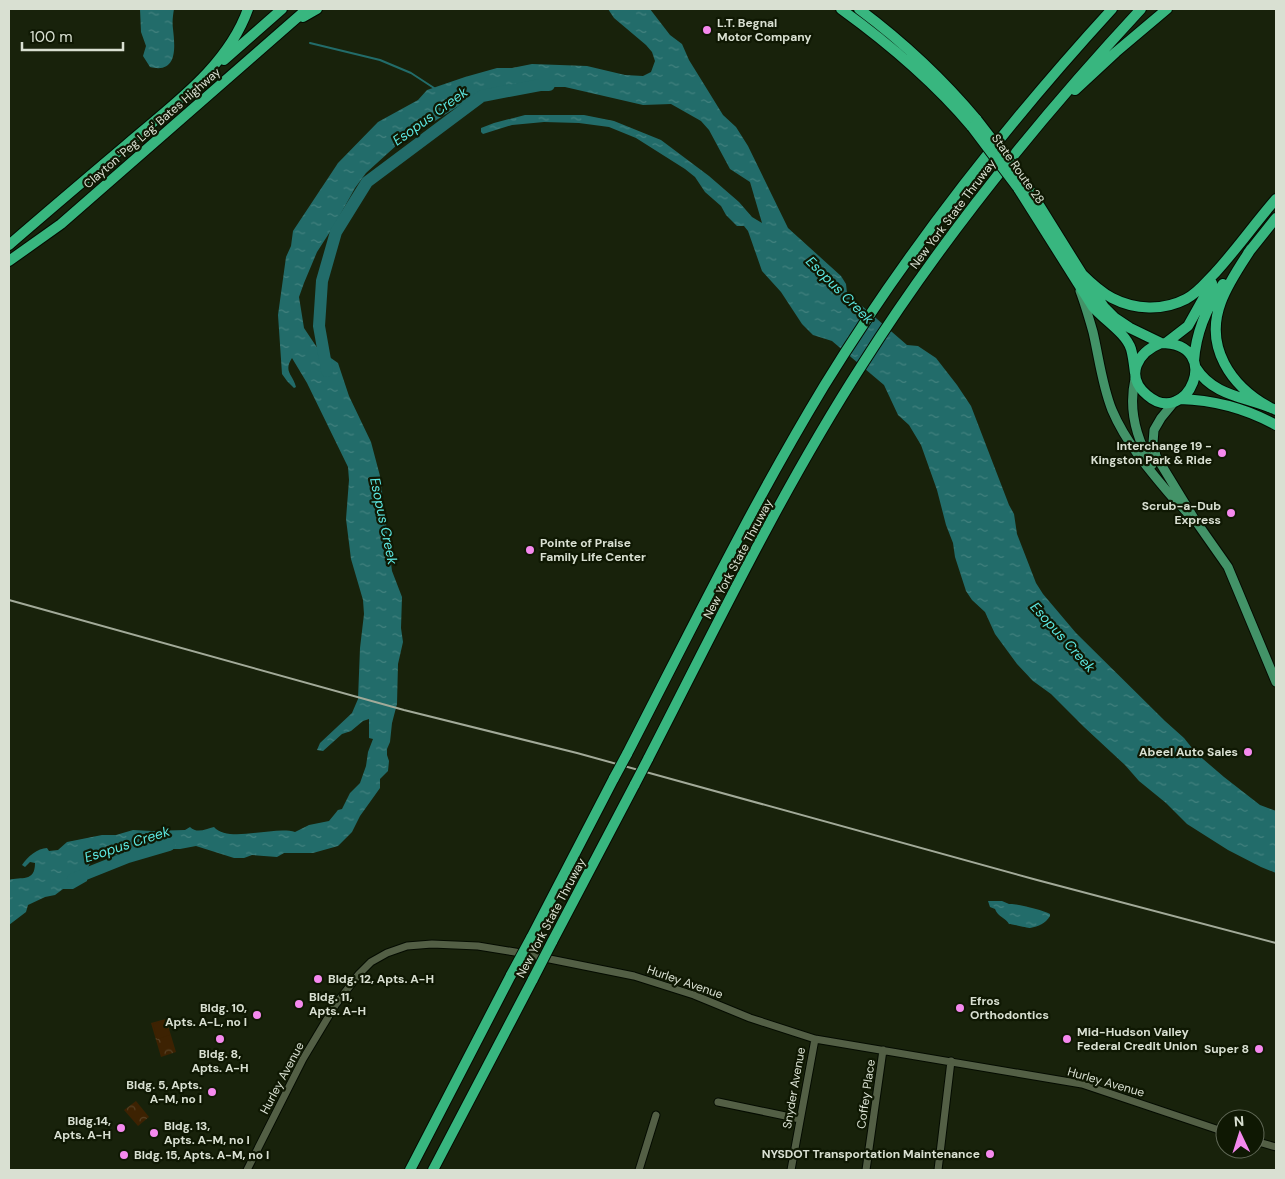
<svg xmlns="http://www.w3.org/2000/svg" width="1285" height="1179" font-family="'DM Sans',sans-serif">
<style>
.park{fill:url(#park-crowns)}
.pitch{fill:#3d2202}
.water{fill:url(#water-ripples)}
.lines{fill:none;stroke-linecap:round;stroke-linejoin:round}
.stream{stroke:#226c6a;stroke-width:2}
.river{stroke:#226c6a;stroke-width:12}
.minor-casing{stroke:#040b00;stroke-width:9}
.major-casing{stroke:#040b00;stroke-width:11}
.highway-casing{stroke:#040b00;stroke-width:12}
.minor{stroke:#535f45;stroke-width:7}
.major{stroke:#439368;stroke-width:9}
.highway{stroke:#38b67f;stroke-width:10}
.rail{stroke:#a2aa99;stroke-width:2}
.highway-bridge-casing{stroke:#040b00;stroke-width:12;stroke-linecap:butt}
.highway-bridge{stroke:#38b67f;stroke-width:10}
.poi-dot{fill:#f589ee;stroke:#0f1803;stroke-width:2}
.labels{text-anchor:middle;dominant-baseline:central;stroke-width:4.5;stroke-linejoin:round;paint-order:stroke}
.poi-label{font-size:12px;font-weight:bold;fill:#d9e0d2;stroke:#0f1803;text-anchor:start}
.street-label{font-size:12px;fill:#d9e0d2;stroke:#0f1803}
.water-label{font-size:14px;font-style:italic;fill:#5ce6e1;stroke:#0f1803}
</style>
<defs>
<pattern id="park-crowns" width="20" height="18" patternUnits="userSpaceOnUse" patternTransform="scale(1.25)"><rect width="20" height="18" fill="#3d2202"/><path d="M2 6a3 3 0 1 1 6 0M12 15a3 3 0 1 1 6 0" fill="none" stroke="#584226"/></pattern>
<pattern id="water-ripples" width="26" height="14" patternUnits="userSpaceOnUse" patternTransform="scale(1.25)"><rect width="26" height="14" fill="#226c6a"/><path d="M2 4q2-2 4 0t4 0M15 11q2-2 4 0t4 0" fill="none" stroke="#42817e"/></pattern>
</defs>
<rect width="100%" height="100%" fill="#18220b"/>
<path class="park" d="M166 1019 176 1052 161 1057 151 1023Z
M136 1101 149 1117 138 1126 124 1110Z"/>
<path class="pitch" d="M165 1020 170 1035 157 1039 153 1024Z"/>
<path class="water" d="M140 9H174C173 15 172 22 173 29 175 47 178 74 150 67L143 56 146 46 141 32Z
M608 9H650L670 35 682 44 689 60 723 115 736 127 748 146 788 228 841 276 846 284 847 293 907 345 918 346 936 358 957 385 971 406 1009 505 1014 514 1017 534 1036 583 1043 594 1076 633 1165 721 1184 738 1196 753 1224 777 1260 805 1276 811V873L1261 867 1228 850 1187 824 1166 803 1139 781 1125 765 1084 727 1051 694 1033 681 1017 664 995 634 985 612 972 600 966 591 955 557 953 543 946 525 937 490 921 445 909 425 898 415 884 385 832 341 813 335 802 324 781 292 762 271 748 231 744 226H737L726 215 721 206 705 192 695 177 685 169 636 138 609 127 579 123 544 122 512 125 483 134 481 132V128L494 123 525 115H584L614 121 661 140 709 176 739 202 752 217 762 223 750 182 730 169 709 130 701 121 671 104 643 105 565 87H534L507 89 462 104 398 144 366 173 355 188 335 224 317 252 304 283 299 297 304 328 318 349 338 363 349 396 371 442 380 476 392 571 402 597 401 628 403 642 398 664 397 704 392 723 390 742 387 749V755L389 761 388 771 380 779V788L360 816 352 832 338 846 313 853H284L277 857 252 855 244 858H234L196 846 180 849H150L96 859C85 864 89 872 87 881L73 889H63L55 895 45 897 28 905 26 912 9 925V880C21 876 35 883 35 863L30 862 25 867 22 865C27 857 38 848 47 848L49 851 58 850 67 842 102 835H116L133 830 152 831 185 830 190 827C197 834 206 829 214 827 229 844 275 825 295 832L309 825 329 821 338 810 342 809 350 793 360 783 366 766 368 752 373 739 369 738V719L363 721 351 731 342 734 323 751 317 750 320 743 352 713 358 699 360 648 364 614 363 600 351 559 346 519 349 480 348 467 307 383 292 358C283 372 293 374 296 387L294 388 287 381 282 374 278 315 286 257 291 246 293 231 338 163 378 122 418 100 427 90 465 77 497 68H512L532 64 587 66 625 75 643 76 651 72 655 61 652 52 646 45 614 18Z
M988 901H1002L1009 904C1015 903 1043 910 1050 914V916C1045 924 1039 926 1030 928 1028 928 1011 924 1009 924 1006 918 998 917 995 909L990 907Z"/>
<g class="lines">
<path class="stream" d="M221 9H223
M310 43 380 60 411 73 434 88"/>
<path class="river" d="M327 371 319 326 322 281 336 232 367 182 482 96 540 85H549
M73 879 128 857 169 845"/>
<defs>
<path id="minor" d="M718 1102 800 1119
M1255 1141 1276 1147
M247 1170 303 1059 336 1004 359 974 371 962 387 953 407 946 432 944 478 946 515 952 634 976 694 995 750 1018 815 1039 1082 1084 1225 1132
M639 1170 656 1115
M791 1170 815 1039
M866 1170 883 1050
M938 1170 951 1061"/>
<path id="major" d="M1080 291C1085 304 1089 318 1093 332 1099 358 1102 385 1112 410 1126 443 1150 471 1173 498
M1135 379C1128 410 1136 438 1152 465
M1175 401 1161 418 1154 430 1153 443 1156 456 1195 520 1228 567 1276 682
M1170 493 1189 515"/>
<path id="highway" d="M841 9C888 43 934 82 972 127
M859 9C903 42 942 78 977 120
M303 17 317 9
M224 60 282 9
M1075 90 1116 52 1167 9
M1024 181 1082 274 1104 307 1115 318 1130 328 1161 343
M1018 188 1093 307C1104 320 1126 333 1131 349 1133 356 1134 365 1135 373
M9 245C47 212 86 179 125 146 171 106 227 68 248 9
M1251 249C1240 266 1228 283 1221 302 1204 347 1231 386 1269 407
M1248 253 1276 218
M9 261 61 224 307 9
M1082 274C1091 283 1101 292 1112 298 1135 310 1163 311 1186 299 1198 293 1206 282 1215 273 1237 249 1255 223 1276 199
M1161 343C1225 343 1187 430 1147 395 1124 376 1138 352 1161 343Z
M1166 343 1188 326 1212 283
M1194 361C1196 332 1206 308 1223 284
M1196 368C1214 397 1248 397 1276 410
M1180 399C1215 400 1245 408 1276 425
M627 754C691 630 752 505 824 386 907 251 1005 126 1112 9
M648 759C716 627 781 491 862 365 943 237 1038 120 1141 9
M531 938 614 778
M552 942 635 784
M410 1170 511 975
M433 1170 533 979"/>
</defs>
<use href="#minor" class="minor-casing"/>
<use href="#major" class="major-casing"/>
<use href="#highway" class="highway-casing"/>
<use href="#minor" class="minor"/>
<use href="#major" class="major"/>
<use href="#highway" class="highway"/>
<path class="rail" d="M9 600 404 710 577 753 1037 880 1276 943"/>
<defs>
<path id="highway-bridge" d="M977 120 1024 181
M972 127 1018 188
M614 778 627 754
M635 784 648 759
M511 975 531 938
M533 979 552 942"/>
</defs>
<use href="#highway-bridge" class="highway-bridge-casing"/>
<use href="#highway-bridge" class="highway-bridge"/>
</g>
<g class="poi-dot">
<circle cx="707" cy="30" r="5"/>
<circle cx="1222" cy="453" r="5"/>
<circle cx="1231" cy="513" r="5"/>
<circle cx="530" cy="550" r="5"/>
<circle cx="1248" cy="752" r="5"/>
<circle cx="318" cy="979" r="5"/>
<circle cx="299" cy="1004" r="5"/>
<circle cx="960" cy="1008" r="5"/>
<circle cx="257" cy="1015" r="5"/>
<circle cx="220" cy="1039" r="5"/>
<circle cx="1067" cy="1039" r="5"/>
<circle cx="1259" cy="1049" r="5"/>
<circle cx="212" cy="1092" r="5"/>
<circle cx="121" cy="1128" r="5"/>
<circle cx="154" cy="1133" r="5"/>
<circle cx="990" cy="1154" r="5"/>
<circle cx="124" cy="1155" r="5"/>
</g>
<g class="labels">
<g class="poi-label">
<text x="717" y="23">L.T. Begnal<tspan x="717" dy="14">Motor Company</tspan></text>
<text x="1212" y="446" text-anchor="end">Interchange 19 -<tspan x="1212" dy="14">Kingston Park &amp; Ride</tspan></text>
<text x="1221" y="506" text-anchor="end">Scrub-a-Dub<tspan x="1221" dy="14">Express</tspan></text>
<text x="540" y="543">Pointe of Praise<tspan x="540" dy="14">Family Life Center</tspan></text>
<text x="1238" y="752" text-anchor="end">Abeel Auto Sales</text>
<text x="328" y="979">Bldg. 12, Apts. A-H</text>
<text x="309" y="997">Bldg. 11,<tspan x="309" dy="14">Apts. A-H</tspan></text>
<text x="970" y="1001">Efros<tspan x="970" dy="14">Orthodontics</tspan></text>
<text x="247" y="1008" text-anchor="end">Bldg. 10,<tspan x="247" dy="14">Apts. A-L, no I</tspan></text>
<text x="1077" y="1032">Mid-Hudson Valley<tspan x="1077" dy="14">Federal Credit Union</tspan></text>
<text x="1249" y="1049" text-anchor="end">Super 8</text>
<text x="220" y="1054" text-anchor="middle">Bldg. 8,<tspan x="220" dy="14">Apts. A-H</tspan></text>
<text x="202" y="1085" text-anchor="end">Bldg. 5, Apts.<tspan x="202" dy="14">A-M, no I</tspan></text>
<text x="111" y="1121" text-anchor="end">Bldg.14,<tspan x="111" dy="14">Apts. A-H</tspan></text>
<text x="164" y="1126">Bldg. 13,<tspan x="164" dy="14">Apts. A-M, no I</tspan></text>
<text x="980" y="1154" text-anchor="end">NYSDOT Transportation Maintenance</text>
<text x="134" y="1155">Bldg. 15, Apts. A-M, no I</text>
</g>
<g class="street-label">
<text transform="translate(152 128) rotate(-41)">Clayton 'Peg Leg' Bates Highway</text>
<text transform="translate(1018 169) rotate(55)">State Route 28</text>
<text transform="translate(953 214) rotate(-53)">New York State Thruway</text>
<text transform="translate(738 559) rotate(-62)">New York State Thruway</text>
<text transform="translate(551 918) rotate(-62)">New York State Thruway</text>
<text transform="translate(685 982) rotate(19)">Hurley Avenue</text>
<text transform="translate(282 1078) rotate(-62)">Hurley Avenue</text>
<text transform="translate(1106 1082) rotate(16)">Hurley Avenue</text>
<text transform="translate(794 1088) rotate(-80)">Snyder Avenue</text>
<text transform="translate(866 1094) rotate(-82)">Coffey Place</text>
</g>
<g class="water-label">
<text transform="translate(430 116) rotate(-36)">Esopus Creek</text>
<text transform="translate(840 290) rotate(45)">Esopus Creek</text>
<text transform="translate(384 521) rotate(78)">Esopus Creek</text>
<text transform="translate(1063 637) rotate(48)">Esopus Creek</text>
<text transform="translate(127 844) rotate(-18)">Esopus Creek</text>
</g>
</g>
<rect width="1285" height="1179" fill="none" stroke="#d9e0d2" stroke-width="20"/>
<g transform="translate(1240 1134) rotate(356)"><circle r="24" fill="#0f1803" stroke="#606856"/>
<path d="M0-4L9 19L0 12L-9 19Z" fill="#f589ee"/>
<text y="-8" font-size="14" font-weight="bold" text-anchor="middle" fill="#d9e0d2">N</text>
</g>
<path d="M22 42v8h101v-8" fill="none" stroke="#d9e0d2" stroke-width="2.5"/>
<text x="30" y="42" font-size="15" fill="#d9e0d2" stroke="#0f1803" stroke-width="4" paint-order="stroke">100 m</text>
</svg>
